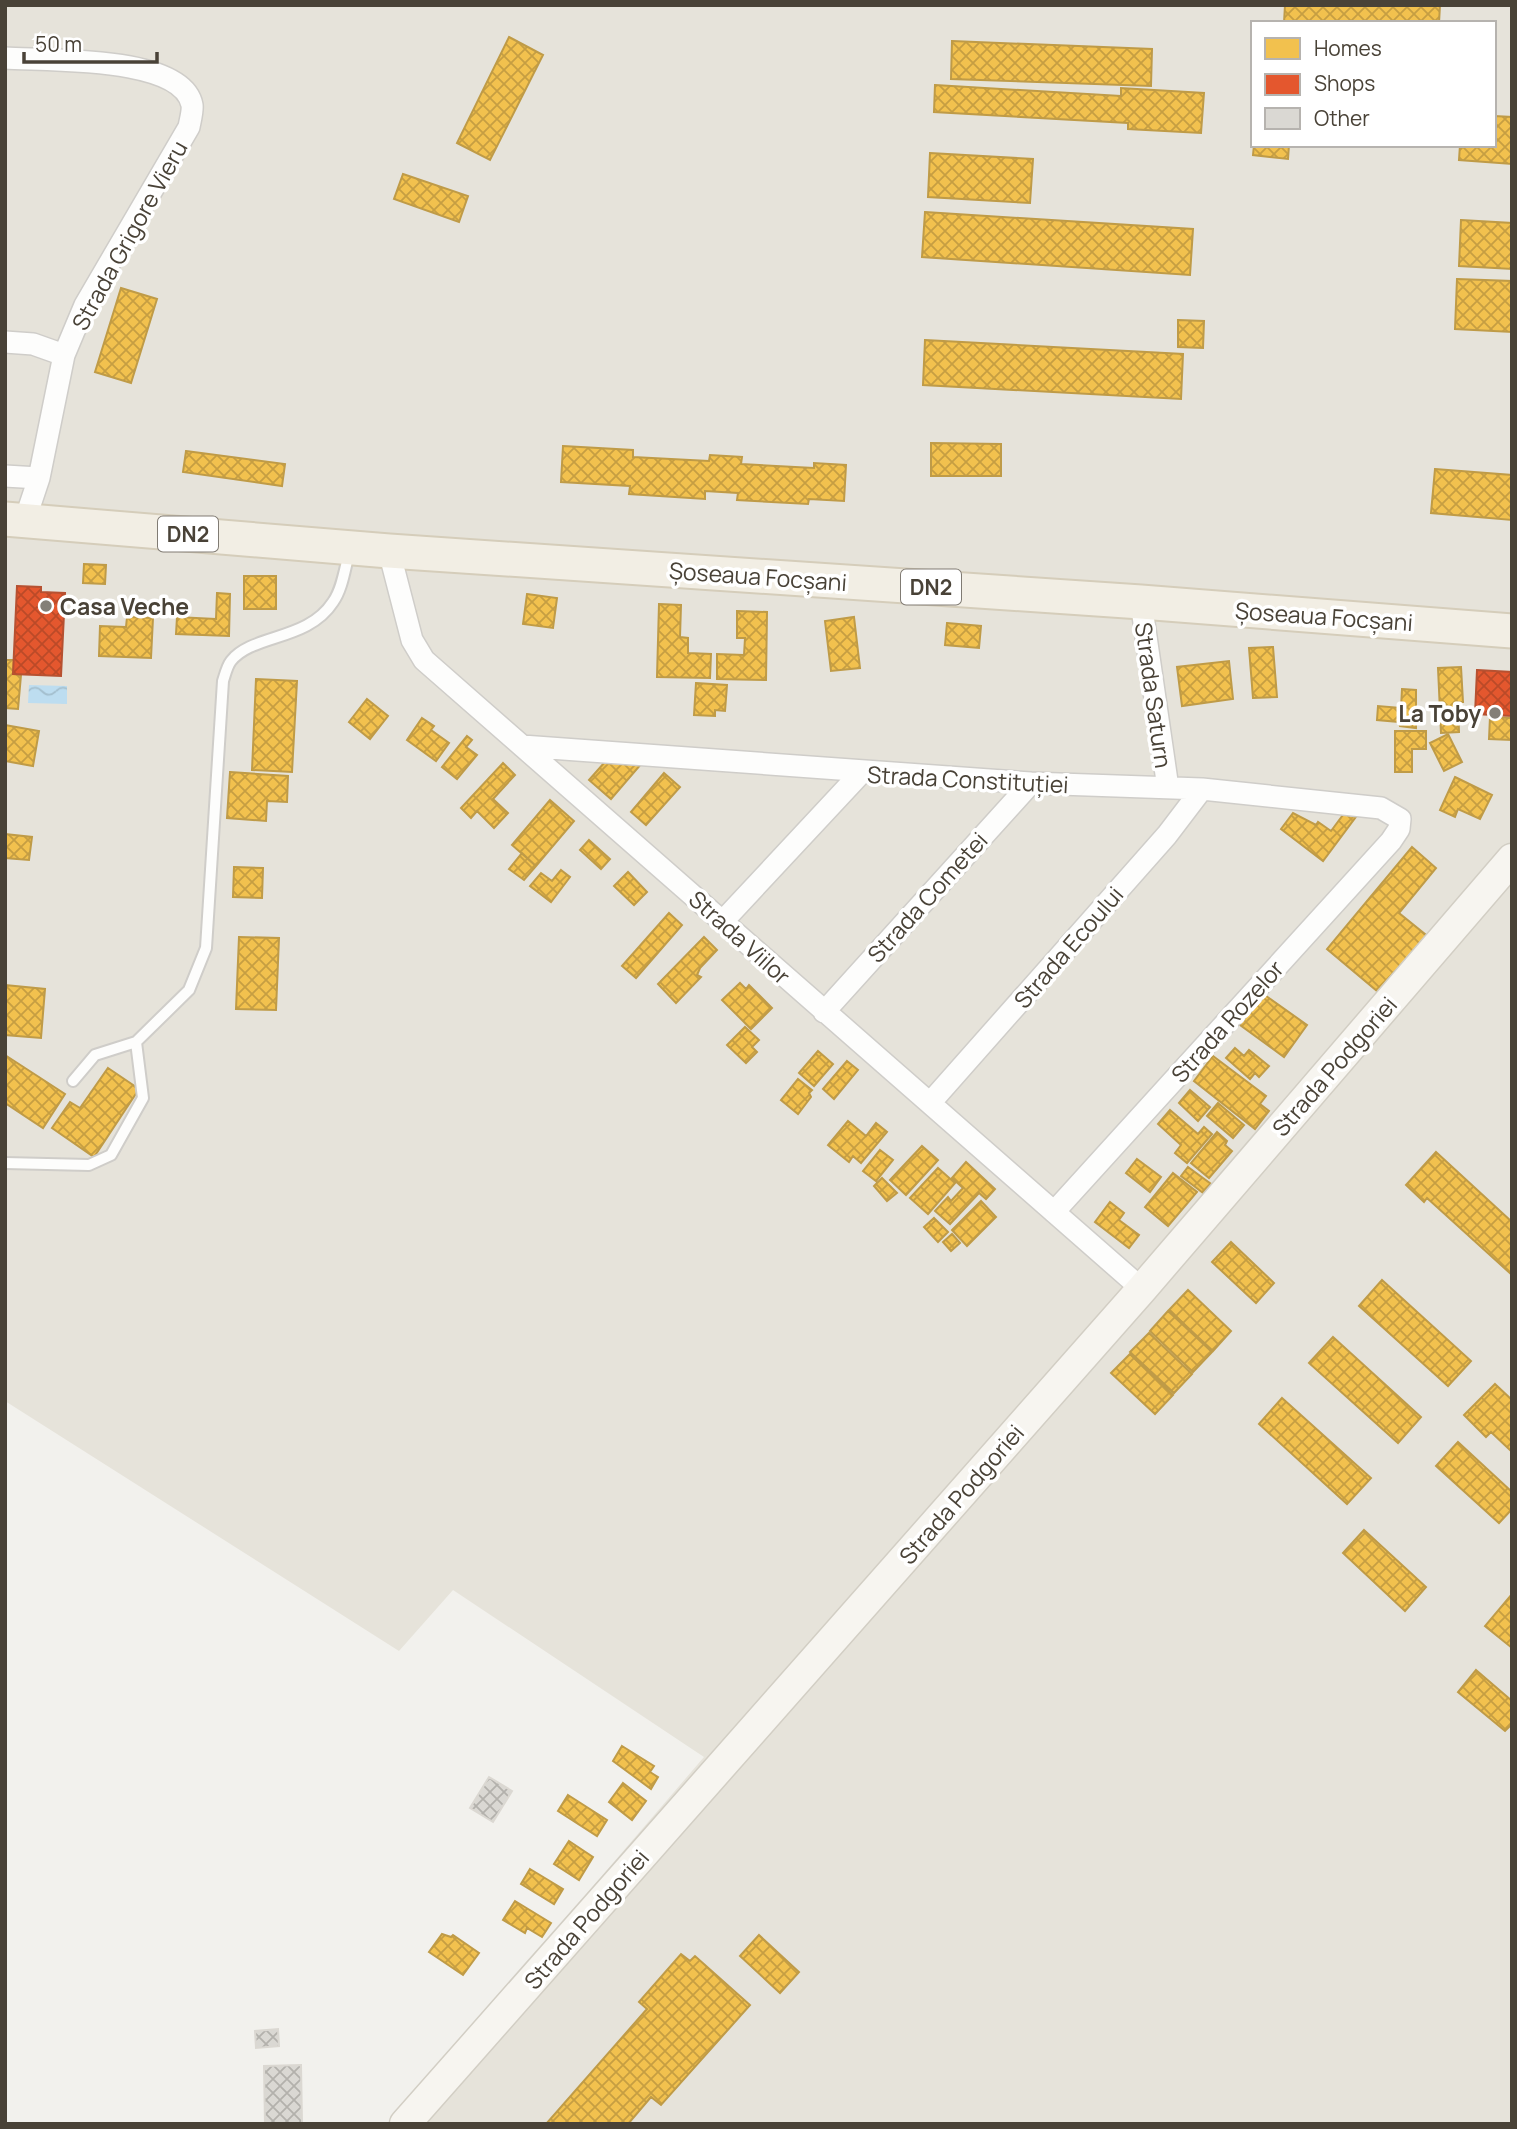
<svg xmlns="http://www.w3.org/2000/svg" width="1517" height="2129" font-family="Manrope,sans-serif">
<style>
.residential{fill:#e6e3da;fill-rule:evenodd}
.water{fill:url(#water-waves)}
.homes{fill:url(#homes-cross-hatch);stroke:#bf9b47;stroke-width:2}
.shops{fill:url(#shops-cross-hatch);stroke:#b65131;stroke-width:2}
.building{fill:url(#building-cross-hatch);stroke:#dbd8d2;stroke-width:2}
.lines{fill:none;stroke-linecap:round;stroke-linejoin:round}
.lane-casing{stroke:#cfcdc9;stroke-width:14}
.street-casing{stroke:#cfcdc9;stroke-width:24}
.secondary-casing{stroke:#d2cec4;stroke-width:33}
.primary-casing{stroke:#d5cdba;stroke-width:37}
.lane{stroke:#fdfdfc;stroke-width:10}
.street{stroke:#fdfdfc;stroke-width:21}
.secondary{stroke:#f7f5f0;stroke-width:30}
.primary{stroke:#f2eee4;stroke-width:33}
.poi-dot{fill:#847f77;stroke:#fff;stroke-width:2.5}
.labels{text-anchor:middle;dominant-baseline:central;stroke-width:7;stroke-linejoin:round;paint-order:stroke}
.shield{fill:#fff;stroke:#807b73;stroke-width:2}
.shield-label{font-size:21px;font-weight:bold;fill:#494237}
.street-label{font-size:23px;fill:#494237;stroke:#fff}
.poi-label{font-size:23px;font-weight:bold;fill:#494237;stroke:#fff;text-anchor:start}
</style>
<defs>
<pattern id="water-waves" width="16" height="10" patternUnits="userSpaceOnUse" patternTransform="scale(1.75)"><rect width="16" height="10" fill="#bdddf0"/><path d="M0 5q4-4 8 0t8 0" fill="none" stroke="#a4bfce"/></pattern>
<pattern id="homes-cross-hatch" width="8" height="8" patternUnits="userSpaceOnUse" patternTransform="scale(1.75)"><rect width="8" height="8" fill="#f2c14e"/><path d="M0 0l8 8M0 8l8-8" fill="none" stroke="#c69e42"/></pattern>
<pattern id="shops-cross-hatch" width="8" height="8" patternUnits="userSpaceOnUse" patternTransform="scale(1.75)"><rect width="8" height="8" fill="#e4572e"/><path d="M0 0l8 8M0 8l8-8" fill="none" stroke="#bb4a28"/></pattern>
<pattern id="building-cross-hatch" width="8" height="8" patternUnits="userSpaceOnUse" patternTransform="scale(1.75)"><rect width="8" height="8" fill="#dad8d3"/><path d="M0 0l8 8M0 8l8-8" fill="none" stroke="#b3b1ac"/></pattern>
</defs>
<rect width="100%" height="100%" fill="#f2f1ed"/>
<path class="residential" d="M5 5H1512V2124H389L704 1757 453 1590 399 1651 5 1401ZM1253 23H1494V145H1253Z"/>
<path class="water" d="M29 685 67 686V704L28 703Z"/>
<path class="homes" d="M1285 5H1440L1439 23H1284Z
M509 37 543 55 490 160 457 143Z
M952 41 1152 49 1151 86 951 79Z
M935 85 1121 96V88L1204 93 1201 133 1128 129V123L934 112Z
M1494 116 1512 117V164L1459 160 1460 145H1494Z
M1254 145H1289L1288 159 1253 155Z
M930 153 1033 159 1030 203 928 197Z
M403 174 468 196 459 222 394 199Z
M925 212 1193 229 1190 275 922 257Z
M1461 220 1512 223V269L1459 266Z
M1457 279 1512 281V332L1455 329Z
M121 288 157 299 131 383 95 372Z
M1178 320 1204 321 1203 348 1178 347Z
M925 340 1183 354 1181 399 923 385Z
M931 443 1001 444V476H931Z
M563 446 633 450V457L709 461 710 455 742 457 741 464 814 468V463L846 465 844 501 809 499 808 504 737 500 738 493 705 491V499L629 494 630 486 561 482Z
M186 451 285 464 282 486 183 472Z
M1435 469 1512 475V520L1431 513Z
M84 564 106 565 105 584 83 583Z
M244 576H276V609H244Z
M217 593 230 594 229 636 176 634 177 617 216 619Z
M527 594 557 598 553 628 523 624Z
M659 604 681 605 680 637 688 638V653L711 654 710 678 657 677Z
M737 611 767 612 766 680 717 679V654L744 655 745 638H737Z
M127 617 153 618 151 658 99 656 100 626 126 627Z
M854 617 860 668 831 671 825 621Z
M947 623 981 626 979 648 945 645Z
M1273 647 1277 697 1253 698 1249 648Z
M5 660H14L13 674 21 675 18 709 5 708Z
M1229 661 1233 699 1182 706 1177 667Z
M1461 667 1463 702H1458L1459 732 1441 733 1438 668Z
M256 679 297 681 292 772 252 770Z
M696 683 727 685 725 711 715 710V716L694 715Z
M1402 689 1416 690V728L1400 726 1399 722 1377 720 1378 706 1401 708Z
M367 699 388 716 370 739 349 722Z
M1490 717 1512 718V740L1489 739Z
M422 718 434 726 431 730 449 743 436 761 407 740Z
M5 725 39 731 33 766 5 761Z
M1395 731H1426V749H1412V772H1395Z
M1448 734 1462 762 1444 771 1430 743Z
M467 736 472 740 466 747 477 755 457 779 442 767Z
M503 763 515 775 493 799 508 813 494 828 477 811 471 818 461 808Z
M604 763H642L611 799 589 780Z
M230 772 288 776 287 802 267 801 266 821 227 818Z
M664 773 680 787 646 825 631 812Z
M1455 777 1492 795 1480 819 1458 809 1455 817 1440 810Z
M550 800 574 821 536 866 512 845Z
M1346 811 1358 814 1323 861 1281 829 1293 813 1316 825 1318 822 1331 831Z
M5 834 32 837 29 860 5 858Z
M589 840 610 859 601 869 580 850Z
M1412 847 1436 868 1399 913 1431 939 1383 996 1327 949Z
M522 853 536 866 524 880 509 869Z
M234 867 263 868 262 898 233 897Z
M561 870 570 877 551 902 530 886 541 873 552 881Z
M628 872 647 892 634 905 614 886Z
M669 913 682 925 636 978 622 966Z
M239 937 279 938 276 1010 236 1009Z
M704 937 717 950 700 968 697 975 701 977 676 1003 658 984Z
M740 983 746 989 749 985 772 1008 751 1029 722 1000Z
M5 985 45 989 41 1038 5 1035Z
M1262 993 1307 1025 1284 1057 1240 1025Z
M745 1027 759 1040 752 1047 757 1052 746 1063 727 1045Z
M1235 1048 1244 1056 1249 1050 1269 1066 1259 1077 1255 1073 1250 1079 1226 1058Z
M818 1051 833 1064 814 1086 799 1073Z
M5 1055 65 1094 43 1128 5 1103Z
M1213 1056 1266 1096 1260 1104 1269 1111 1255 1129 1194 1081Z
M847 1061 858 1070 834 1099 823 1089Z
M108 1068 139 1089 94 1157 52 1128 70 1102 80 1108Z
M798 1079 812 1090 809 1093 811 1097 798 1114 781 1100Z
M1190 1090 1210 1107 1198 1121 1179 1103Z
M1218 1103 1244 1125 1233 1138 1207 1116Z
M1170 1110 1198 1134 1204 1127 1212 1134 1187 1163 1175 1153 1181 1145 1158 1124Z
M848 1121 866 1136 876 1123 887 1132 861 1163 853 1156 849 1162 828 1145Z
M1217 1132 1227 1141 1225 1145 1232 1151 1209 1178 1191 1163Z
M922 1146 938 1160 906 1195 890 1180Z
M880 1150 893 1160 876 1181 863 1171Z
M1436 1152 1512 1222V1275L1427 1198 1424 1202 1406 1185Z
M1137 1159 1161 1177 1150 1192 1126 1173Z
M966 1162 995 1189 986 1199 979 1193 950 1224 935 1211 948 1197 951 1201 963 1188 952 1178Z
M1188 1167 1211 1184 1203 1193 1181 1176Z
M938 1168 955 1183 928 1214 910 1198Z
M1173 1173 1197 1192 1168 1226 1145 1207Z
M882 1178 897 1193 887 1201 874 1186Z
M981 1201 996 1217 967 1246 952 1230Z
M1110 1202 1124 1213 1119 1220 1139 1235 1129 1248 1095 1222Z
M934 1218 948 1232 938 1242 924 1227Z
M952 1234 960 1243 951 1251 943 1242Z
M1231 1242 1274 1283 1256 1303 1212 1262Z
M1382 1280 1471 1361 1448 1386 1359 1306Z
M1188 1290 1231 1331 1213 1351 1169 1310Z
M1168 1311 1212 1352 1193 1372 1150 1331Z
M1149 1333 1192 1374 1174 1393 1130 1352Z
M1333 1337 1421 1417 1398 1443 1309 1363Z
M1130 1354 1173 1395 1155 1414 1111 1373Z
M1495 1384 1512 1400V1452L1491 1432 1486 1437 1464 1415Z
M1282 1398 1371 1478 1347 1504 1259 1424Z
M1458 1442 1512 1492V1509L1499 1523 1436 1466Z
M1364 1530 1426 1587 1405 1611 1343 1553Z
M1512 1594V1648L1485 1626Z
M1476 1670 1512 1701V1724L1505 1731 1458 1692Z
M622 1746 654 1766 650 1772 658 1777 651 1789 613 1761Z
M623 1783 646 1801 632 1820 609 1802Z
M568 1795 607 1820 597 1836 558 1811Z
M569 1841 593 1857 579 1880 554 1864Z
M530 1869 563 1889 554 1904 521 1884Z
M515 1901 551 1923 542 1937 527 1928 525 1933 503 1920Z
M442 1934 451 1937 453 1935 479 1953 463 1975 429 1952Z
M759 1935 799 1972 780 1993 740 1956Z
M681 1954 690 1961 695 1956 750 2005 661 2105 651 2097 628 2124H546L647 2009 639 2002Z"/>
<path class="shops" d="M17 586 41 587V592L65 593 61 676 13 674Z
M1477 670 1512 672V716L1475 714Z"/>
<path class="building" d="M489 1777 512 1791 493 1822 470 1808Z
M278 2029 279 2046 256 2048 255 2031Z
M301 2065 302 2124H265L264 2066Z"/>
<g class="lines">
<defs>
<path id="lane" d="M73 1081 95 1055 136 1042
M5 1163 89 1165 111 1155 143 1098 136 1042 189 990 206 948 223 681C225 675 227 666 231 661 252 634 308 641 333 602 343 588 345 566 350 550"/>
<path id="street" d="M5 58C45 61 182 55 192 105 193 111 190 121 189 127L85 305 64 355 39 478 25 520
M5 342 33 344 64 355
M5 476 39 478
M389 551 412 640 424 660 1142 1289
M1141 602 1168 788
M522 746 1031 783 1202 789 1381 808 1400 819 1399 829 1391 841 1054 1212
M723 921 861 773
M824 1012 1031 783
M930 1103 1167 835 1202 789"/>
<path id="secondary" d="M405 2124 1142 1289 1512 859"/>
<path id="primary" d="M5 519 389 551 1141 602 1512 631"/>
</defs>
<use href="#lane" class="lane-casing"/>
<use href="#street" class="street-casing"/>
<use href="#secondary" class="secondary-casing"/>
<use href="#primary" class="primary-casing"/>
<use href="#lane" class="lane"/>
<use href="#street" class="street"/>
<use href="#secondary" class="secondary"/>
<use href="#primary" class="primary"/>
</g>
<g class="poi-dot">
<circle cx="46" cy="606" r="7"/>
<circle cx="1495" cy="713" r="7"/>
</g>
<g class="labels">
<g class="shield">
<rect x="158" y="516.5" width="60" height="35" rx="5"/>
<rect x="901" y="569.5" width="60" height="35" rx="5"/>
</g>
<g class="shield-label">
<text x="188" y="534">DN2</text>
<text x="931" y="587">DN2</text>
</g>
<g class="street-label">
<text transform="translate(129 235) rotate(-61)">Strada Grigore Vieru</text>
<text transform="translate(758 576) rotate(4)">Șoseaua Focșani</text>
<text transform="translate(1324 616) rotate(4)">Șoseaua Focșani</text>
<text transform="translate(1154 695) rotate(82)">Strada Saturn</text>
<text transform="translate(968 779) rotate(3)">Strada Constituției</text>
<text transform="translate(927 897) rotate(-48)">Strada Cometei</text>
<text transform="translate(740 937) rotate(42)">Strada Viilor</text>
<text transform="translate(1068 947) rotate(-49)">Strada Ecoului</text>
<text transform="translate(1227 1021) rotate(-48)">Strada Rozelor</text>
<text transform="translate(1334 1066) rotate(-49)">Strada Podgoriei</text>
<text transform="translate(961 1494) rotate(-49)">Strada Podgoriei</text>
<text transform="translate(586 1919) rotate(-49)">Strada Podgoriei</text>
</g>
<g class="poi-label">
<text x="60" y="606">Casa Veche</text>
<text x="1481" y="713" text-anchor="end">La Toby</text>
</g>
</g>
<rect width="1517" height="2129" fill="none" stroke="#494237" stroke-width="14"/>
<rect x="1251" y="21" width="245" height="126" fill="#ffffff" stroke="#b6b3af" stroke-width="2"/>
<rect x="1265" y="38" width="35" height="21" fill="#f2c14e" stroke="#b6b3af" stroke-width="2"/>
<text x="1314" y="56" font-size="21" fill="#494237">Homes</text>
<rect x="1265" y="74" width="35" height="21" fill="#e4572e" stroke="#b6b3af" stroke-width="2"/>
<text x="1314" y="91" font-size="21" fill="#494237">Shops</text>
<rect x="1265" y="108" width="35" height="21" fill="#dad8d3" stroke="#b6b3af" stroke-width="2"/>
<text x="1314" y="126" font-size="21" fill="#494237">Other</text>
<path d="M24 52v10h133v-10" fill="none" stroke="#494237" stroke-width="3.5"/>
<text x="35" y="52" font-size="21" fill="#494237" stroke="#ffffff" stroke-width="5" paint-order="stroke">50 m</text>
</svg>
